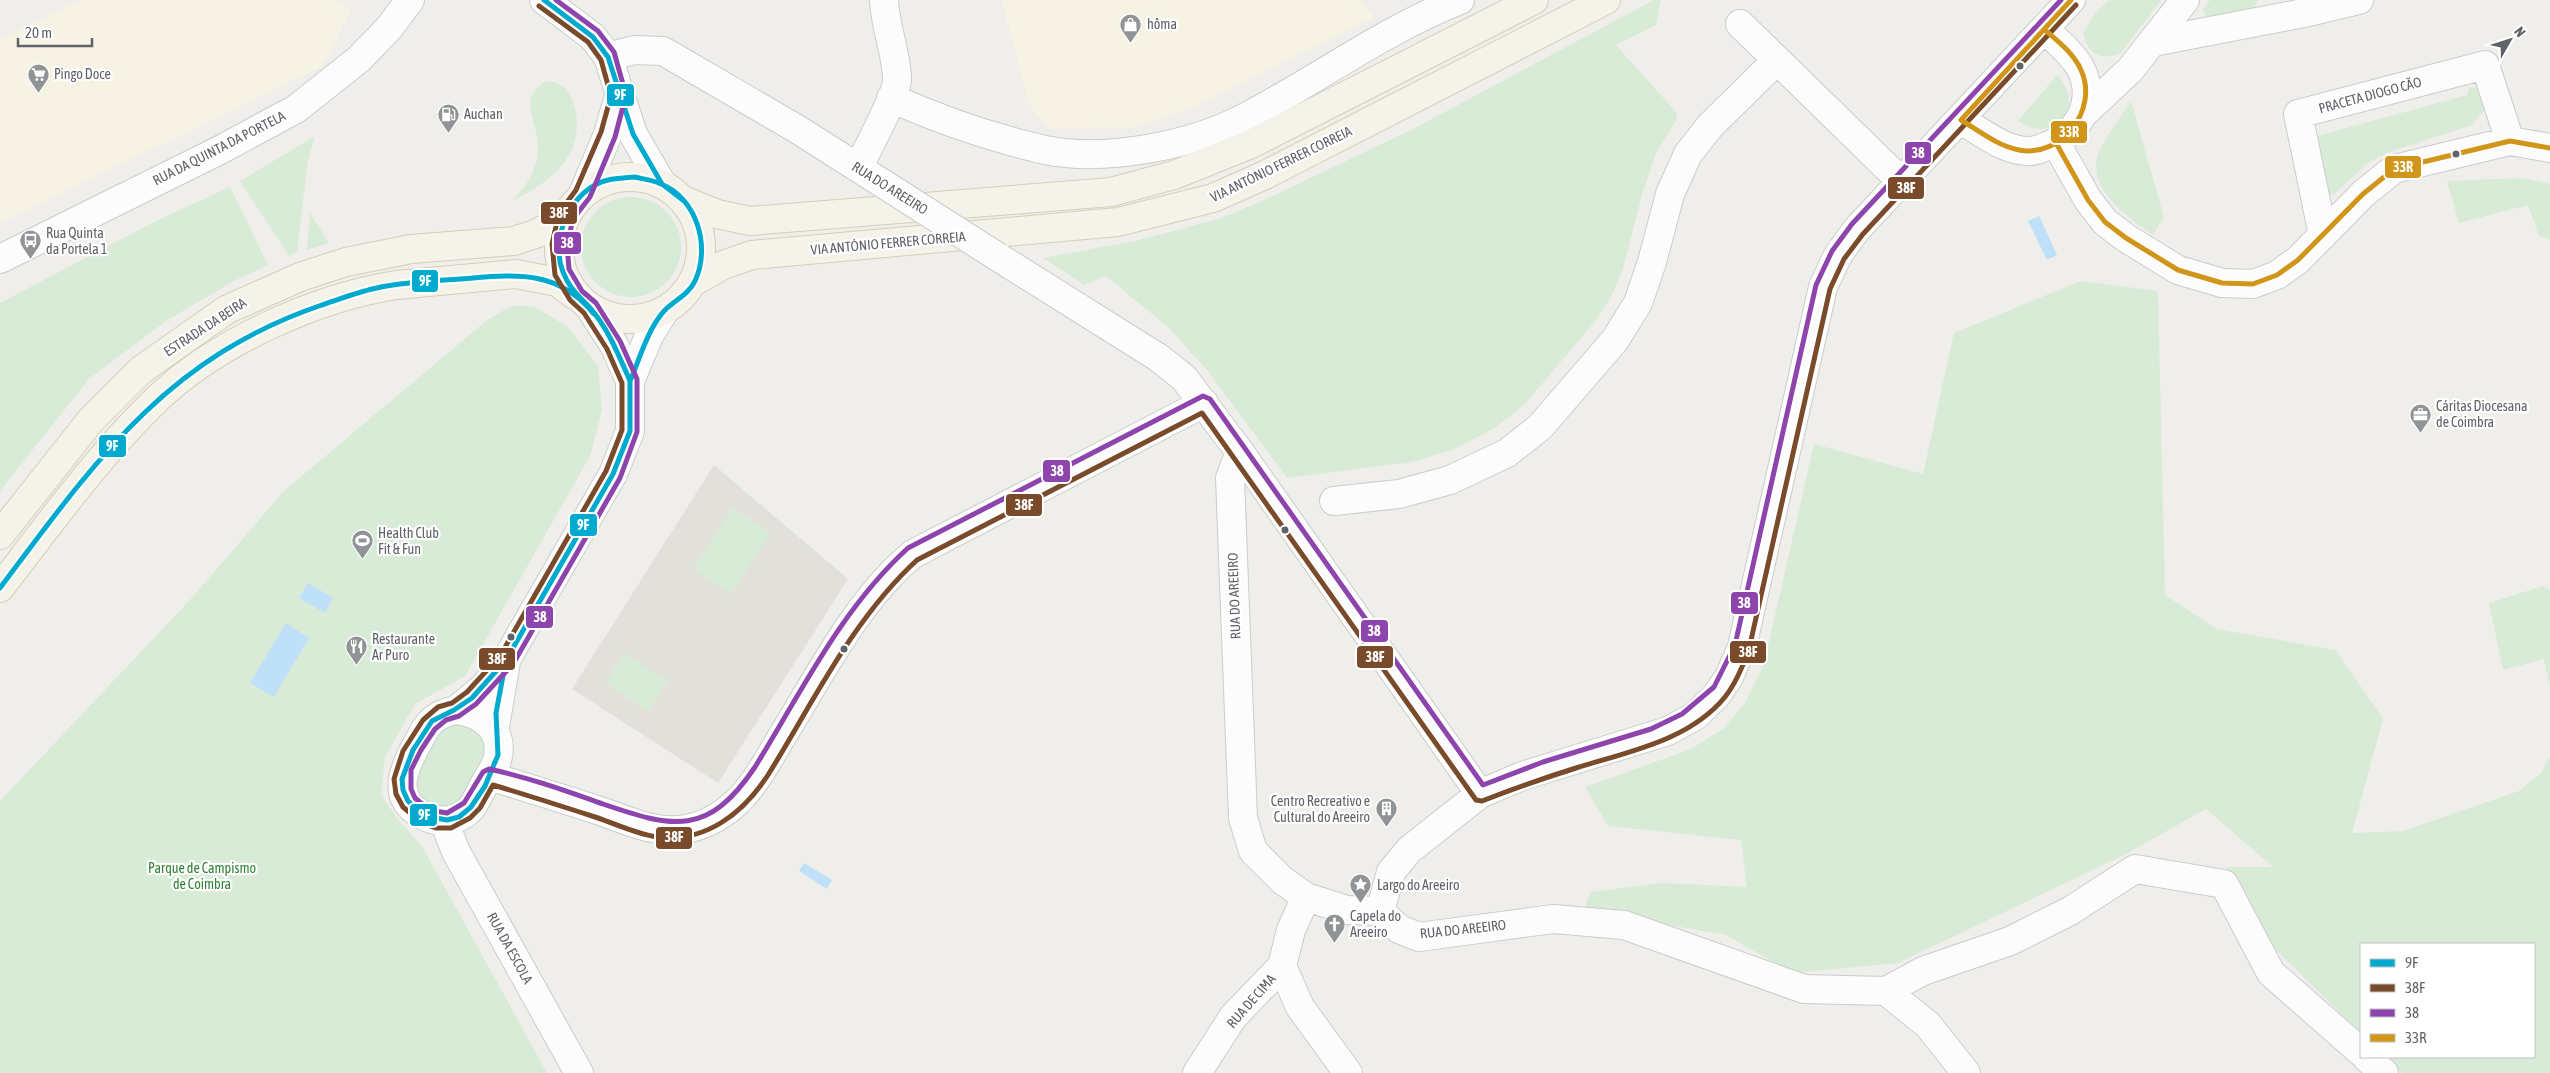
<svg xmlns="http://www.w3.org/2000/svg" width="2550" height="1073" font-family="'Asap Condensed',sans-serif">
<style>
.commercial{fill:#f7f3e4}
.education{fill:#e2e0da}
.green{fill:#d8ebd6}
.water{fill:#bfe0f9}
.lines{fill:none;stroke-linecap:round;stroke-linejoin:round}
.minor-casing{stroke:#cbcccc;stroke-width:30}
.tertiary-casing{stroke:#cbcccc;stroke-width:30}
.primary-casing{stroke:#d7ceb8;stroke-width:30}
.minor{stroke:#fdfcfc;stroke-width:28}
.tertiary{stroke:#fdfcfc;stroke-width:28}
.primary{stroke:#f4f2e9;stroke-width:28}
.minor-bridge-casing{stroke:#cbcccc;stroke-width:30;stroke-linecap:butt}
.minor-bridge{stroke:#fdfcfc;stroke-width:28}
.bus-1-casing{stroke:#fff;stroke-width:9}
.bus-2-casing{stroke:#fff;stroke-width:9}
.bus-3-casing{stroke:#fff;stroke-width:9}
.bus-4-casing{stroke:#fff;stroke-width:9}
.bus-1{stroke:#00a9ce;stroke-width:5}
.bus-2{stroke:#7a4b2a;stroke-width:5}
.bus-3{stroke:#8e44ad;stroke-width:5}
.bus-4{stroke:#d1951a;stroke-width:5}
.bus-dot{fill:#5f6368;stroke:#fff;stroke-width:2}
.labels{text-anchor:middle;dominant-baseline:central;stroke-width:4.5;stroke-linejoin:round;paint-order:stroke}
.poi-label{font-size:14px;fill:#5f6368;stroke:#fff;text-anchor:start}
.street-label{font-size:14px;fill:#5f6368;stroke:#fff}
.park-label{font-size:14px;fill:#348238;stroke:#fff}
.line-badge{stroke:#fff;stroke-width:2}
.badge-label{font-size:14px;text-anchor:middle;font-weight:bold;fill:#fff}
</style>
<rect width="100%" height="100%" fill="#efeeea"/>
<path class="commercial" d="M80 0H334L351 9 330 53 322 66 0 223V39Z
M1002 0H1359L1374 18 1194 107 1135 127 1049 129 1028 103Z"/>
<path class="education" d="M714 465 848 579 718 783 572 689Z"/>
<path class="green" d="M1654 0H1661L1656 25 1616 45 1676 112 1677 119 1656 153 1642 195 1622 272 1611 297 1597 319 1524 405 1493 429 1452 450 1412 462 1287 478 1207 370 1169 328 1106 276 1084 285 1043 258 1135 241 1222 218 1264 200 1413 129Z
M2109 0H2161L2120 54C2099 61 2087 53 2083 33L2097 11Z
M2210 0H2258L2251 13 2208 21 2203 9Z
M2057 75C2087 108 2056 146 2018 121Z
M546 81C580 81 583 133 569 155 556 177 534 190 512 201 527 186 538 169 538 147 538 120 516 100 546 81Z
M2469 87 2479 88 2486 108 2472 125 2386 153 2368 163 2333 195 2327 194 2317 136 2467 95Z
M2131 101 2164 217 2153 235C2127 216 2081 186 2101 147 2110 131 2121 116 2131 101Z
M315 136 308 160 297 252 289 256 240 181Z
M2523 178 2550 184V239L2539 236 2528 205 2459 223 2447 181Z
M230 187 268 265 232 282 166 321 89 379 0 491V303L158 220Z
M581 247a50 50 0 1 1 100 0a50 50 0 1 1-100 0Z
M310 213 329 243 307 250Z
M2081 281 2158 291 2165 595 2217 629 2336 650 2383 719 2352 833 2403 831 2519 791 2541 773 2550 757V1073H2402L2386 1057H2534V944H2361V1033L2274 948 2226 867H2273L2206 809 2124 855 1898 963 1792 973 1726 935 1584 910 1590 892 1662 883 1747 887 1741 840 1608 826 1585 787 1691 749 1723 729 1745 703 1764 664 1814 444 1923 474 1954 333Z
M511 306H533L568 327 598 366 602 410 590 456 465 676 415 704 385 757 381 795 397 818 423 848 547 1073H0V801L188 602 284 491 486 321Z
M733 508 771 533 731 594 693 569Z
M2543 586 2550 590V689L2544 659 2503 670 2489 603Z
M624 653 668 681 648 711 605 683Z
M456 723C491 728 490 751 476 776 465 795 448 823 424 800 408 784 418 767 427 751 431 745 434 736 439 731 445 726 450 725 456 723Z"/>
<path class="water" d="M2039 216 2057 255 2047 260 2028 221Z
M308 583 333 598 325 613 299 598Z
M286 623 309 638 274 697 250 683Z
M804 863 832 880 827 889 799 871Z"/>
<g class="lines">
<defs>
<path id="minor" d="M1740 24 1902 182
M2153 42 2309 12 2359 0
M608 57 634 50 663 51 797 129 882 183
M891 98C940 120 993 138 1045 150 1105 162 1190 146 1244 118 1317 80 1384 30 1460 0
M2082 115 2130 70 2185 0
M1961 120C1982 132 2004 151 2029 151 2034 151 2040 149 2044 147 2077 137 2097 102 2081 69 2073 54 2057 41 2045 30
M2056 143 2088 200 2105 222 2126 238 2178 270 2222 283 2253 284 2277 275 2298 260 2363 194 2394 169 2510 141 2550 148
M858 168C866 152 897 94 897 80 897 53 885 28 884 0
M2323 235 2298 114 2485 65 2510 141
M998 257 1159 358 1184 378 1240 452 1480 794
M590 308 614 345 630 381
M1240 452 1230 478 1243 818 1253 851 1282 880 1306 897 1347 910 1380 911 1399 929 1419 937 1553 919 1624 925 1804 989 1886 991 1928 1025 1966 1073
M1334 501 1399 494 1450 480 1507 453 1540 427 1615 340 1638 303 1652 262 1670 194 1688 154 1710 126 1777 60
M456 710 484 687 506 660 613 474 630 431V381L649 336 665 310
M456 710C483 713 505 731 497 761 494 769 488 777 484 785 480 792 476 802 471 808 459 822 438 824 422 815 391 798 403 770 416 746 420 739 424 729 430 723 437 715 446 712 456 710Z
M494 732 506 662
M489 776C525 787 561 798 597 810 619 817 643 829 667 830 694 832 719 819 738 801 756 783 768 760 781 738 819 677 857 600 913 554L1204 403
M444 821 456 852 579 1073
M1380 911 1391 872 1409 850 1480 794 1522 776 1668 731 1695 716 1716 696 1729 677 1742 647 1823 287 1838 255 1857 229 2071 0
M1282 966 1300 1007 1348 1073
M1886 991 1923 971 2010 941 2070 911 2135 869 2224 884 2271 973 2361 1052
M2366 1057 2384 1073
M1197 1073 1233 1017 1282 966 1291 930 1306 897"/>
<path id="tertiary" d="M544 0 593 37 608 57 633 134 662 184
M583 194 608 134 619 96
M0 259 218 151 296 109 359 59 389 28 410 0"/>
<path id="primary" d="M559 248a71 71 0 1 1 142 0a71 71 0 1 1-142 0Z
M685 201 717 214 750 221 1111 192 1174 175 1251 144 1534 0
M695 281 723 265 752 255 1118 222 1213 198 1265 175 1606 0
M0 535 91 420 141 370 226 310 300 277 346 262 411 249 514 241 538 233 566 216
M0 588C50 523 98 456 157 399 217 342 315 298 396 285L516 274 557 282 576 296"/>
</defs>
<use href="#minor" class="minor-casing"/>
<use href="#tertiary" class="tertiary-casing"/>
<use href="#primary" class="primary-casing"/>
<use href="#minor" class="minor"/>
<use href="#tertiary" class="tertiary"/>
<use href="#primary" class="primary"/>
<defs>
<path id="minor-bridge" d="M882 183 998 257"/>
</defs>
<use href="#minor-bridge" class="minor-bridge-casing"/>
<use href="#minor-bridge" class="minor-bridge"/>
<defs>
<path id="bus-1" d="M544 0 593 37 608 57 633 134 662 184 684 201
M635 177C643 179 653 180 661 184 697 198 711 247 695 281 689 294 675 300 665 310 648 328 640 358 630 381 619 356 608 328 590 308 579 296 569 288 563 272 549 238 572 188 608 180 617 178 626 178 635 177Z
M0 588C93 464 165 359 319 306 340 299 360 291 381 287 407 282 433 281 460 279 513 275 557 268 594 314
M506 660 496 713 498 755 485 786 471 807 459 817 447 820 425 816 408 801 403 790 402 779 413 750 432 721 454 710 472 698Z
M506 660 613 474 630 431V381"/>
<path id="bus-2" d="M539 6 588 42 601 60 611 96 601 132 576 190 559 213 552 244 555 275 570 300 584 313 607 349 622 383V430L606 471 500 656 467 692 452 703 438 707 423 720 403 751 394 779 396 794 403 807 422 823 436 828H451L470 818 480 808 493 785C527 795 561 806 595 817 616 824 636 834 657 837 706 843 743 813 768 775 814 701 852 620 917 560L1202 413 1476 800 1482 801C1513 789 1544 778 1576 768 1627 752 1689 741 1725 697 1736 683 1743 666 1749 649L1830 289 1844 259 1863 234 2076 5"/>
<path id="bus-3" d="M556 0 598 31 614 52 626 95 615 137 590 197 573 219 567 245 569 269 582 291 596 303 620 341 637 379V432L620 478 513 664 476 704 459 716 446 720 435 729 421 750 411 770V789L415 798 429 810 447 813 464 803 483 772 489 769C527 777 566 791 603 804 673 828 708 837 755 767 802 691 841 609 908 548L1203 396 1210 399 1483 785 1543 762 1651 729 1682 714 1714 687 1735 645 1816 285 1832 251 1852 224 2061 0"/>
<path id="bus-4" d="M1961 120C1979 131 1998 146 2019 150 2062 158 2099 109 2081 70 2074 54 2058 41 2045 30
M1961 120 2071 0
M2056 143 2088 200 2105 222 2126 238 2178 270 2222 283 2253 284 2277 275 2298 260 2363 194 2394 169 2510 141 2550 148"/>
</defs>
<use href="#bus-1" class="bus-1-casing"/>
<use href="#bus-2" class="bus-2-casing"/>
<use href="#bus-3" class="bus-3-casing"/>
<use href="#bus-4" class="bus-4-casing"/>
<use href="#bus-1" class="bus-1"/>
<use href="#bus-2" class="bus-2"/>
<use href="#bus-3" class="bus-3"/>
<use href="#bus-4" class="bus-4"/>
</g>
<defs>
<symbol id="shop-pin" viewBox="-11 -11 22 30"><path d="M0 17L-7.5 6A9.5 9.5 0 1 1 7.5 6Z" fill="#919496" stroke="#fff"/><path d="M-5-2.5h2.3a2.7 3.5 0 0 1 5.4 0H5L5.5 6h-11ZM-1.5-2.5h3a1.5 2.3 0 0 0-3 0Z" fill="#fff"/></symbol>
<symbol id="supermarket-pin" viewBox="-11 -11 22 30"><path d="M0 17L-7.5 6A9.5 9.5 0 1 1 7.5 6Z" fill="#919496" stroke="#fff"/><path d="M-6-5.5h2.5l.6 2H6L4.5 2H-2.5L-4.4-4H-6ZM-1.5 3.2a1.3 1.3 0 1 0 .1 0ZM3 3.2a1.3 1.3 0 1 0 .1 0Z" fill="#fff"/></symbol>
<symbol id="fuel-pin" viewBox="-11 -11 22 30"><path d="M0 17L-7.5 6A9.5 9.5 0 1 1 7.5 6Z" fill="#919496" stroke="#fff"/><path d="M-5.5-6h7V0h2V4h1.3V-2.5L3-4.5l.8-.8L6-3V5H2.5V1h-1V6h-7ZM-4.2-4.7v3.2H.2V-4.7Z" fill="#fff"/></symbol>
<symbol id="bus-pin" viewBox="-11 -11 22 30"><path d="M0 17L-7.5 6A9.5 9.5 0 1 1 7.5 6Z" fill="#919496" stroke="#fff"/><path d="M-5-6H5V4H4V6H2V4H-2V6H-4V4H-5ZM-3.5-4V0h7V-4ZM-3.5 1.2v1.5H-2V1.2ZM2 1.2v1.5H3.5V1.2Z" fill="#fff"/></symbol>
<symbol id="office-pin" viewBox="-11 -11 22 30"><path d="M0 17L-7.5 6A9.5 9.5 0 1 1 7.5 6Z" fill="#919496" stroke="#fff"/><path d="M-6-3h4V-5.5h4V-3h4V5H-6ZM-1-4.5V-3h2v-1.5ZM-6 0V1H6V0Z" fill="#fff"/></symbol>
<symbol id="stadium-pin" viewBox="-11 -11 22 30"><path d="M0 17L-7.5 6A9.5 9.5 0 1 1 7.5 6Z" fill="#919496" stroke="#fff"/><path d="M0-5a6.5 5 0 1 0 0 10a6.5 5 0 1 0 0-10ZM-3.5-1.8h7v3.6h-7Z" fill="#fff"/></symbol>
<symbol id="restaurant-pin" viewBox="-11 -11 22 30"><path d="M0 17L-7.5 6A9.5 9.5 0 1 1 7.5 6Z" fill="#919496" stroke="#fff"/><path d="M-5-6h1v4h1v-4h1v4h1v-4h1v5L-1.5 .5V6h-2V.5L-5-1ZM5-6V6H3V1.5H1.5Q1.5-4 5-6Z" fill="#fff"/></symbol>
<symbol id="building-pin" viewBox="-11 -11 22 30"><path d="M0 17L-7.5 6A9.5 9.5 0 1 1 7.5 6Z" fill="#919496" stroke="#fff"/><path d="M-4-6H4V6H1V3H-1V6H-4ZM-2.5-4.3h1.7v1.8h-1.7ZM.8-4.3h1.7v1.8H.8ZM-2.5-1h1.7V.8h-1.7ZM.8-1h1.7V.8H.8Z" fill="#fff"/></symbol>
<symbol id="sight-pin" viewBox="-11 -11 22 30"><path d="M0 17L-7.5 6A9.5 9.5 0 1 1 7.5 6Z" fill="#919496" stroke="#fff"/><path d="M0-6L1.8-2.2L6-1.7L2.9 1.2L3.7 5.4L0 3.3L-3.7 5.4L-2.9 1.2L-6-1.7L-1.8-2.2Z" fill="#fff"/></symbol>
<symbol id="church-pin" viewBox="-11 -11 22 30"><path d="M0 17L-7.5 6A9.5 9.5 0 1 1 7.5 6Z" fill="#919496" stroke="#fff"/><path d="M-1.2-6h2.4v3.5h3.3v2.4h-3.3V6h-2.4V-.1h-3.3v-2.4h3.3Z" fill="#fff"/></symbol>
</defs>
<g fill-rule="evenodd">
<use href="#shop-pin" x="1118" y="12" width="25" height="34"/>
<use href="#supermarket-pin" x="26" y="62" width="25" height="34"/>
<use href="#fuel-pin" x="436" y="102" width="25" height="34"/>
<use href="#bus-pin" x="18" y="228" width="25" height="34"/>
<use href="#office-pin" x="2408" y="402" width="25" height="34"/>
<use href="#stadium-pin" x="350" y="528" width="25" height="34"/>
<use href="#restaurant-pin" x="344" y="634" width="25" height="34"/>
<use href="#building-pin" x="1374" y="796" width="25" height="34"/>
<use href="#sight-pin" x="1348" y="872" width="25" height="34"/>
<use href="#church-pin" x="1322" y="912" width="25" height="34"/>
</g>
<g class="bus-dot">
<circle cx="2020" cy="66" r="4.5"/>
<circle cx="2456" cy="154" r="4.5"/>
<circle cx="1285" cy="530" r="4.5"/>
<circle cx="511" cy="637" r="4.5"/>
<circle cx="844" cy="649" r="4.5"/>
</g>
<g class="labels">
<g class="poi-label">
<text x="1147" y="24">hôma</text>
<text x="54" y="74">Pingo Doce</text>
<text x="464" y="114">Auchan</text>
<text x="46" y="233">Rua Quinta<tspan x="46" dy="16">da Portela 1</tspan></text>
<text x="2436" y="406">Cáritas Diocesana<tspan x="2436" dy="16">de Coimbra</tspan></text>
<text x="378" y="533">Health Club<tspan x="378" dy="16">Fit &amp; Fun</tspan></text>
<text x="372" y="639">Restaurante<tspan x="372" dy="16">Ar Puro</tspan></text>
<text x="1370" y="801" text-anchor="end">Centro Recreativo e<tspan x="1370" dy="16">Cultural do Areeiro</tspan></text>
<text x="1377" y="885">Largo do Areeiro</text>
<text x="1350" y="916">Capela do<tspan x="1350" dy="16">Areeiro</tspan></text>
</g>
<g class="street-label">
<text transform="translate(2370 95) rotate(-15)">PRACETA DIOGO CÃO</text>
<text transform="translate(219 148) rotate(-27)">RUA DA QUINTA DA PORTELA</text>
<text transform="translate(1281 164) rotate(-26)">VIA ANTÓNIO FERRER CORREIA</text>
<text transform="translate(890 188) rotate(32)">RUA DO AREEIRO</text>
<text transform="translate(888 243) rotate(-5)">VIA ANTÓNIO FERRER CORREIA</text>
<text transform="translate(205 327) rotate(-33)">ESTRADA DA BEIRA</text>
<text transform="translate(1234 596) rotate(-92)">RUA DO AREEIRO</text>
<text transform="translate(1463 929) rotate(-6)">RUA DO AREEIRO</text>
<text transform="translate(510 948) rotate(61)">RUA DA ESCOLA</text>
<text transform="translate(1251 1001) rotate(-49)">RUA DE CIMA</text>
</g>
<g class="park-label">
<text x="202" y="868">Parque de Campismo<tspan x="202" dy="16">de Coimbra</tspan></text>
</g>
</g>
<g class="line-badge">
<rect x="606" y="83" width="29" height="24" rx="5" fill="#00a9ce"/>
<rect x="2050" y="120" width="38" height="24" rx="5" fill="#d1951a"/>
<rect x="1904" y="141" width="28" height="24" rx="5" fill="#8e44ad"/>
<rect x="2384" y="155" width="38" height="24" rx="5" fill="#d1951a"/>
<rect x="1887" y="176" width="38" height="24" rx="5" fill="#7a4b2a"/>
<rect x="540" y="201" width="38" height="24" rx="5" fill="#7a4b2a"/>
<rect x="553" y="231" width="29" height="24" rx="5" fill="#8e44ad"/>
<rect x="411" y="269" width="28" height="24" rx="5" fill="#00a9ce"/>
<rect x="98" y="434" width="29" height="24" rx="5" fill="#00a9ce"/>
<rect x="1042" y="459" width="29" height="24" rx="5" fill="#8e44ad"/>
<rect x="1005" y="493" width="38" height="24" rx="5" fill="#7a4b2a"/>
<rect x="569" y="513" width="29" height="24" rx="5" fill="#00a9ce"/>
<rect x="1730" y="591" width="29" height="24" rx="5" fill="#8e44ad"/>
<rect x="525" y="605" width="29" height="24" rx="5" fill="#8e44ad"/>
<rect x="1360" y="619" width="29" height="24" rx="5" fill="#8e44ad"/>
<rect x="1729" y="640" width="38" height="24" rx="5" fill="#7a4b2a"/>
<rect x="1356" y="645" width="38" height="24" rx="5" fill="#7a4b2a"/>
<rect x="478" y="647" width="38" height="24" rx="5" fill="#7a4b2a"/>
<rect x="409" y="803" width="29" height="24" rx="5" fill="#00a9ce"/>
<rect x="655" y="826" width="38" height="24" rx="5" fill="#7a4b2a"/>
</g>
<g class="badge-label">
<text x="620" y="100">9F</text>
<text x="2069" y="137">33R</text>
<text x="1918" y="158">38</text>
<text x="2403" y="172">33R</text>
<text x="1906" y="193">38F</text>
<text x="559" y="218">38F</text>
<text x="567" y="248">38</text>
<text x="425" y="286">9F</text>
<text x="112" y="451">9F</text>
<text x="1057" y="476">38</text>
<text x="1024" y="510">38F</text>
<text x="583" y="530">9F</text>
<text x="1744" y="608">38</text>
<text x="540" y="622">38</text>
<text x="1374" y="636">38</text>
<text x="1748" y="657">38F</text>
<text x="1375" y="662">38F</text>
<text x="497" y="664">38F</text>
<text x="424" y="820">9F</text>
<text x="674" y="842">38F</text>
</g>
<rect x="2360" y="943" width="175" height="115" fill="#ffffff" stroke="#bfc1c3"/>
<rect x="2370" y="959" width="25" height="8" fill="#00a9ce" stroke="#bfc1c3"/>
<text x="2405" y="968" font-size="15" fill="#5f6368">9F</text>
<rect x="2370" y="984" width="25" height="8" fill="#7a4b2a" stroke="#bfc1c3"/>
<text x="2405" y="993" font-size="15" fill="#5f6368">38F</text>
<rect x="2370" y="1009" width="25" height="8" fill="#8e44ad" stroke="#bfc1c3"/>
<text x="2405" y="1018" font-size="15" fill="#5f6368">38</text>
<rect x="2370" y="1034" width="25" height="8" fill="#d1951a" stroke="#bfc1c3"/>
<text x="2405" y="1043" font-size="15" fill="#5f6368">33R</text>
<g transform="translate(2510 40) rotate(51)" stroke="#ffffff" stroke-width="4" paint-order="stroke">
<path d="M0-4L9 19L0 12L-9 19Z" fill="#5f6368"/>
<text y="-8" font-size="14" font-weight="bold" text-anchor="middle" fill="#5f6368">N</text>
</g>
<path d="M18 38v8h74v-8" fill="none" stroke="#5f6368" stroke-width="2.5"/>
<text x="25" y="38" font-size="15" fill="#5f6368" stroke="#ffffff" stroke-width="4" paint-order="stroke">20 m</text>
</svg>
